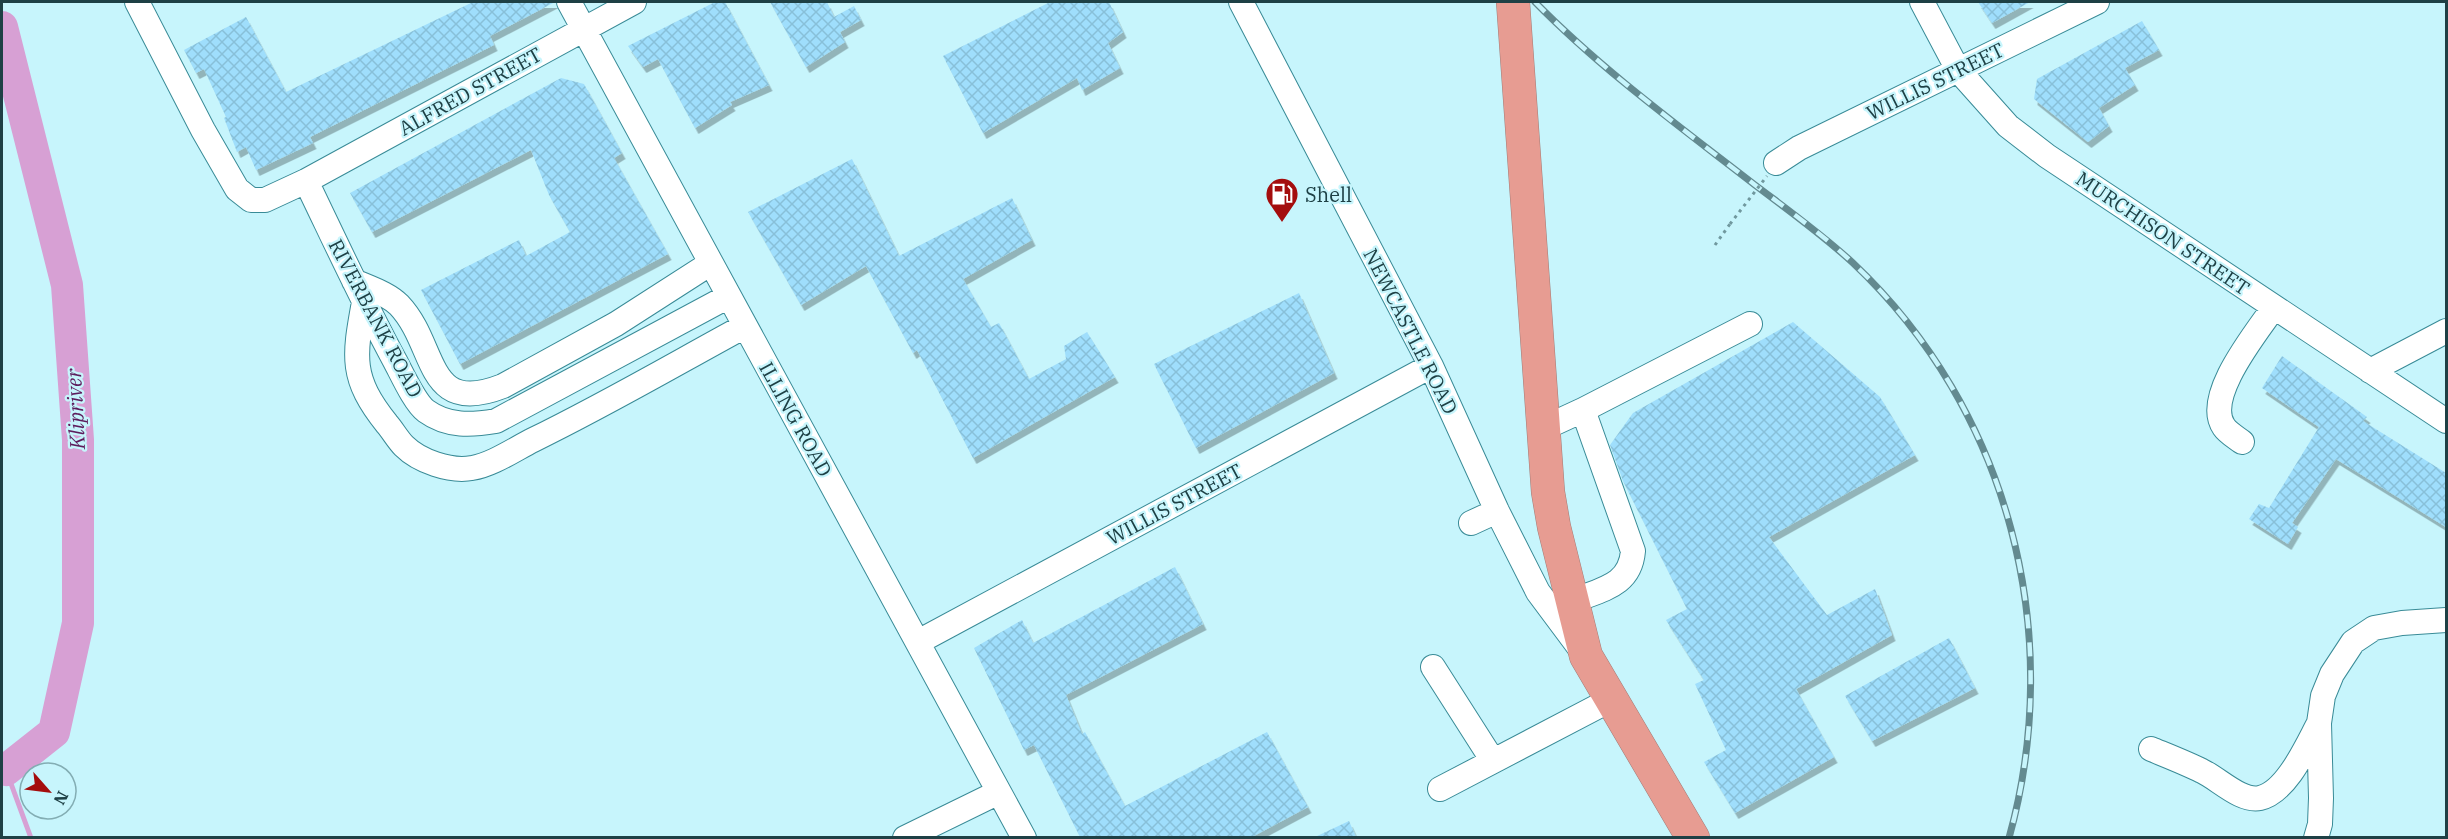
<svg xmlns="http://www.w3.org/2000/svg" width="2448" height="839" font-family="'IBM Plex Serif',serif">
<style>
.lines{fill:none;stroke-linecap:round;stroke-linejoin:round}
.stream{stroke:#d7a0d4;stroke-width:5}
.river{stroke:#d7a0d4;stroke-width:32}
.building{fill:url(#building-cross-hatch);filter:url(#shadow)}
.minor-casing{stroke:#398b97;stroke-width:26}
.highway-casing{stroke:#a17c77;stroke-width:34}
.path{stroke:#70989e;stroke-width:3;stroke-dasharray:3 4.5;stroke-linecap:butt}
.minor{stroke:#fff;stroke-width:24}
.highway{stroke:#e79c92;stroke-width:33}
.rail-casing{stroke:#638a90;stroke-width:7}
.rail{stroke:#c7f5fc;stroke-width:4.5;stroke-dasharray:14;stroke-linecap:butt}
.path-bridge{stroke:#70989e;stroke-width:3;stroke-dasharray:3 4.5;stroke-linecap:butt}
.labels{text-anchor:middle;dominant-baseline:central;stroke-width:4.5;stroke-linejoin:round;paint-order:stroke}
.street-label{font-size:20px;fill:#1e4045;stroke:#c7f5fc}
.poi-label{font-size:20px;fill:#1e4045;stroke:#c7f5fc;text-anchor:start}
.water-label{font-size:21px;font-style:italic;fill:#5d1c5c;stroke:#c7f5fc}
</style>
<defs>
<pattern id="building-cross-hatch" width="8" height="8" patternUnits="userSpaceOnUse" patternTransform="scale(1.5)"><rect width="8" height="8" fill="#9fdefc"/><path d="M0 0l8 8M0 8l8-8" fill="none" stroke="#88c0d9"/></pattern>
<filter id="shadow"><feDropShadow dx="3.5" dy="6" stdDeviation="0" flood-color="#0004"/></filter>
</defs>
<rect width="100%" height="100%" fill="#c7f5fc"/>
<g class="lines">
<path class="stream" d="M6 770 31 838"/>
<path class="river" d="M2 27 67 285 78 440V623L54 732 6 770 2 768"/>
</g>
<path class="building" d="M473 2H555L490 36 494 45 310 137 313 143 256 170 246 147 237 152 224 118 226 117 204 69 196 73 184 50 246 17 286 92Z
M715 2H725L769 85 730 102 732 105 695 128 658 59 643 67 628 46Z
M770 2H827L834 17 854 6 861 20 840 32 845 42 806 67Z
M1050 2H1109L1123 32 1108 43 1120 68 1082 90 1077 78 983 133 943 56Z
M1978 2H2030L1992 23Z
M2142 21 2159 50 2125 68 2135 85 2099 108 2109 126 2088 142 2034 99 2037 79Z
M561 78 584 84 622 153 614 158 668 254 460 364 421 290 519 240 526 256 570 232 549 195 531 150 372 232 350 193Z
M852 159 899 256 1012 198 1032 240 963 279 991 327 999 323 1029 379 1066 359 1064 346 1087 332 1115 377 973 458 917 350 913 353 866 266 801 305 748 212Z
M1299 293 1334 373 1196 448 1154 364Z
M1793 322 1880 397 1915 455 1769 537 1827 615 1875 589 1892 635 1796 689 1834 757 1735 813 1704 762 1726 750 1695 684 1704 680 1666 620 1687 609 1623 481 1610 445 1633 413Z
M2282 356 2367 417 2363 421 2446 473V527L2336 459 2292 523 2298 527 2288 544 2249 519 2259 504 2269 508 2319 427 2262 388Z
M1175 567 1203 624 1066 695 1082 734 1085 732 1125 806 1267 732 1308 807 1252 837H1080L1034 745 1024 750 974 648 1022 620 1033 643Z
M1949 638 1975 688 1872 741 1845 696Z
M1349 821 1356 837H1315Z"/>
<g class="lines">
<defs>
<path id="minor" d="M137 2 203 130 237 189 251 200H265L306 181 634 2
M569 2 1024 838
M1241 2 1431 366 1497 511 1538 592 1579 647
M1922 2 1958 70 2008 126 2047 156 2446 421
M1776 163 1799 148 2097 2
M306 181C335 241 363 302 395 361 402 374 415 403 426 411 448 427 472 425 496 421L729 296
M354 281C369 288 387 293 399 305 438 346 424 417 503 386L616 324 711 263
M364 302C354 357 350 378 387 424 393 431 398 440 404 446 419 461 450 472 472 468 492 465 515 449 533 440 605 405 675 364 745 326
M2370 371 2446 331
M1583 410 1750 324
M1544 428 1583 410 1633 551C1630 586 1602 589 1573 601
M2242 442C2237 438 2228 433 2224 427 2203 397 2257 332 2274 307
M1471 523 1497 511
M918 642 1431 366
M1433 667 1493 761
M2151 749C2168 756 2186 763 2202 771 2219 779 2241 802 2260 798 2287 792 2307 745 2319 723
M1440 789 1612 699
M905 838 999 792
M2316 838 2320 824 2321 798 2319 723 2323 696 2332 674 2353 642 2374 628 2402 623 2446 620"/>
<path id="highway" d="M1513 2 1548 492 1554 527 1586 656 1693 838"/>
</defs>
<use href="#minor" class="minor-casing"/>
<use href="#highway" class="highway-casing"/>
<path class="path" d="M1715 245 1730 224"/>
<use href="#minor" class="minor"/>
<use href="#highway" class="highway"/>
<defs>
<path id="rail" d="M1535 2C1602 70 1679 126 1755 185 1788 210 1823 235 1853 263 2009 410 2066 633 2009 838"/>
</defs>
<use href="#rail" class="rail-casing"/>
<use href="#rail" class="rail"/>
<path class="path-bridge" d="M1730 224 1767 176"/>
</g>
<defs>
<symbol id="fuel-pin" viewBox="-11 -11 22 30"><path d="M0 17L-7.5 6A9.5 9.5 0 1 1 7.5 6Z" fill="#a40d0d" stroke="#c7f5fc"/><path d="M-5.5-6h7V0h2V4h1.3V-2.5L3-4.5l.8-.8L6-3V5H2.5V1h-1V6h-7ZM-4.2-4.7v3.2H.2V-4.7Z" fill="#fff"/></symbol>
</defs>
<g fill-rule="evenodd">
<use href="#fuel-pin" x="1263" y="175" width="38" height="52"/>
</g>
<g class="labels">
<g class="street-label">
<text transform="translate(1935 81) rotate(-26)">WILLIS STREET</text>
<text transform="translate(470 91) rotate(-29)">ALFRED STREET</text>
<text transform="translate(2163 233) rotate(34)">MURCHISON STREET</text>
<text transform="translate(376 318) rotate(62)">RIVERBANK ROAD</text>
<text transform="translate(1411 331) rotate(63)">NEWCASTLE ROAD</text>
<text transform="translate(796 419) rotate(61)">ILLING ROAD</text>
<text transform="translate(1174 504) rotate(-28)">WILLIS STREET</text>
</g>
<g class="poi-label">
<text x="1305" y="194">Shell</text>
</g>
<g class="water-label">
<text transform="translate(75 409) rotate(-93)">Klipriver</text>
</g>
</g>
<rect width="2448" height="839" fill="none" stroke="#1e4045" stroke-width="6"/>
<g transform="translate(48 791) rotate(118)"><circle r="28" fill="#c7f5fc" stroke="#83adb3" stroke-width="1.5"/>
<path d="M0-4.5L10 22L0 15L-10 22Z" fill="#a40d0d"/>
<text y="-9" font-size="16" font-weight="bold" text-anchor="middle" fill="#1e4045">N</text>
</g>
</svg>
